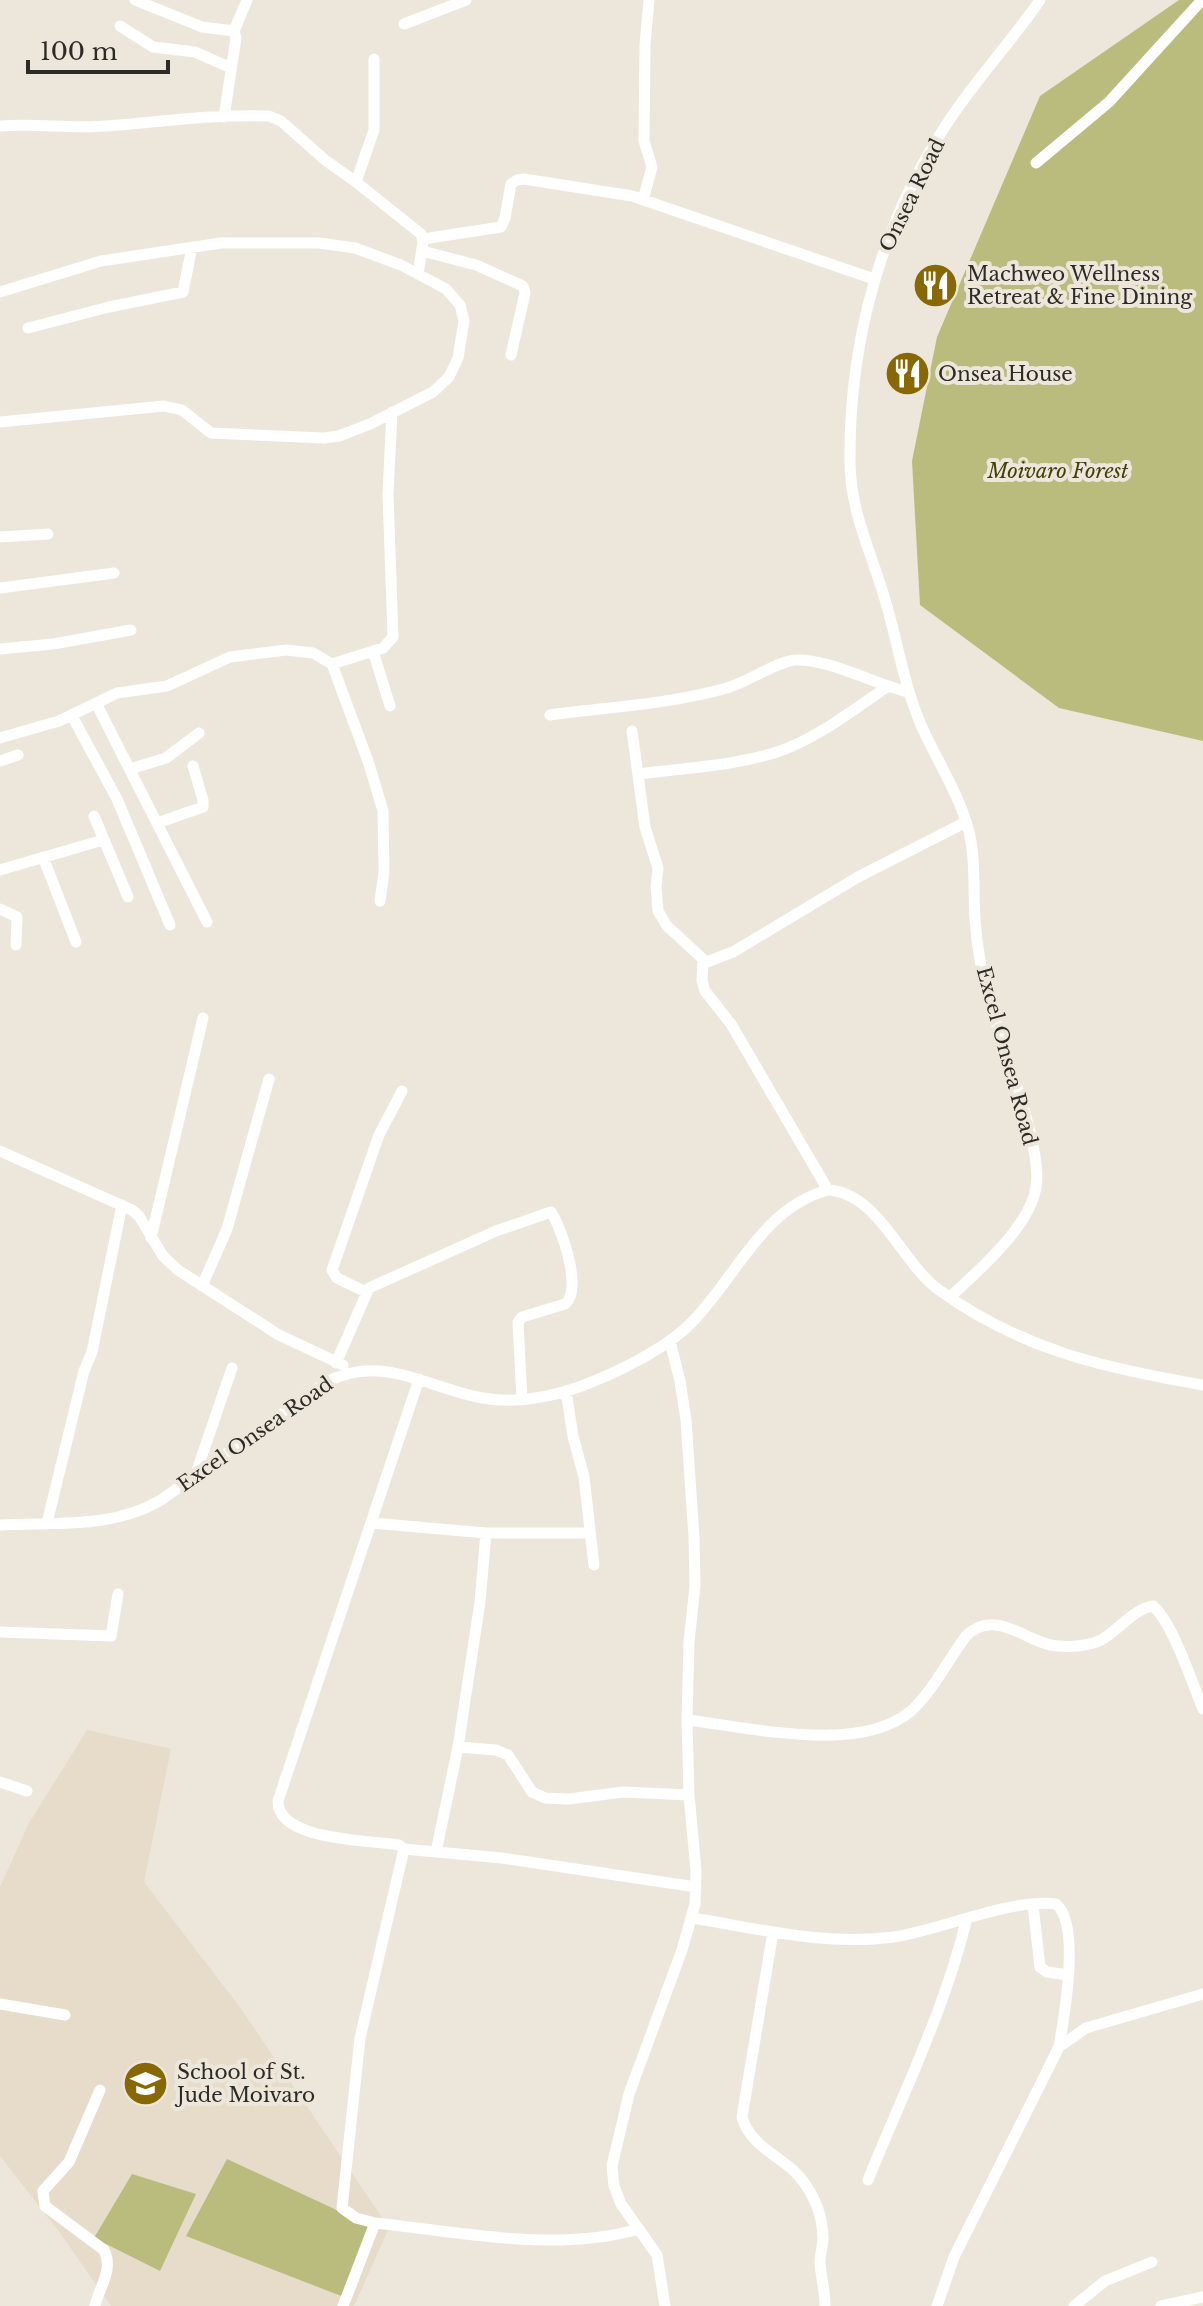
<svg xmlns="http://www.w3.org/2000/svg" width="1203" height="2306" font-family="'Libre Baskerville',serif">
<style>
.built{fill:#e7dcca}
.green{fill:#b9bc7d}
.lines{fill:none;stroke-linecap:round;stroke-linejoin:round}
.minor{stroke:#fff;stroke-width:11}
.labels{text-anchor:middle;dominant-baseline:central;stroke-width:8;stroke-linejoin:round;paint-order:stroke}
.street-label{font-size:20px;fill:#2d2b26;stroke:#ede6db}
.poi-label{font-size:20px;fill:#2d2b26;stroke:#ede6db;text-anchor:start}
.park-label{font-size:20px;font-style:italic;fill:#414106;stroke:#ede6db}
</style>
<rect width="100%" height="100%" fill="#ede6db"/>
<path class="built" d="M87 1730 171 1749 144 1882 242 2010 389 2228 354 2306H111L60 2233 0 2156V1887L29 1823Z"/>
<path class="green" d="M1179 0H1203V741L1059 708 920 605 912 461 937 337 1040 96Z
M227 2159 373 2227 349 2299 186 2236Z
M132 2174 196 2194 160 2271 94 2238Z"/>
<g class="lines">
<path class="minor" d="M135 0 202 27 234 31 236 38 224 117
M404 24 466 0
M120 26 153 47 195 52 231 68
M234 31 247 0
M374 59V130L356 182 421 234 423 242 418 274
M0 126C36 123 70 129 106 126 160 122 215 114 269 116L281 121 325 160 356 182
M1036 163 1109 102 1202 0
M643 200 652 167 644 141 645 45 649 0
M423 239 501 227 505 218 511 184 517 180 524 179 632 196 874 279
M422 251 476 265 523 286 525 293 511 355
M0 292 101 261 221 243H319L355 248 401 265 446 289 460 305 464 321 458 358 449 377 433 392 370 424 339 436 324 438 211 433 182 410 164 406 0 422
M28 328 109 307 183 292 192 247
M0 537 48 534
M0 588 114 573
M0 649 53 644 131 630
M373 651 390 706
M332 664 383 648 393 637 388 494 392 412
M96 703 207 922
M550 715C609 707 670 704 727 688 747 682 778 661 796 660 830 659 874 684 908 692
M72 716 117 799 170 925
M632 731 645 827 658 868 656 886 658 911 667 926 703 959 702 981 705 991 731 1024 828 1190
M0 738 59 721 117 693 167 686 230 657 286 650 313 653 332 664 369 764 383 811 384 872 380 901
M0 761 18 755
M130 769 166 758 199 733
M638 774C684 768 736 766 780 751 819 737 853 710 887 687
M94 816 128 897
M157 823 203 807V800L193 766
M43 857 76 942
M0 870 103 840
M0 909 17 917 16 945
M704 963 733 952 858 877 966 822
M0 1151 132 1210 139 1216 163 1256 178 1270 279 1335 343 1365
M151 1238 203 1018
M202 1286 227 1229 269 1079
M366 1292 337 1278 332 1270 379 1135 402 1091
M950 1297C978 1271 1030 1227 1036 1187 1043 1149 1004 1051 992 1010 983 980 977 950 975 919 973 889 976 857 968 828 958 792 936 759 921 725 904 685 898 644 886 603 872 553 850 513 850 460 849 338 883 219 950 119 978 77 1012 41 1040 0
M336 1363 369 1288 496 1231 551 1212C562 1229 583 1289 565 1304L522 1317 518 1322 522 1400
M419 1379 278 1801C277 1841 371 1840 399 1845L404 1849 360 2038 342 2208 356 2218 375 2223C462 2232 554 2253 639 2229
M566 1391 573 1436 584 1477 594 1565
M195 1476 232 1368
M47 1523 84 1371 92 1352 122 1205
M372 1523 486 1533H590
M0 1525C55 1522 113 1529 161 1500L325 1383C383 1351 431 1391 489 1399 520 1403 550 1397 579 1387 614 1374 664 1350 690 1324 735 1280 761 1208 828 1190 879 1193 902 1264 939 1290 1022 1350 1104 1368 1203 1385
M0 1632 111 1636 118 1594
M687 1720C750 1727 859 1755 911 1711 933 1691 948 1660 966 1636 996 1606 1029 1645 1058 1646 1072 1647 1089 1646 1101 1640 1119 1630 1133 1609 1153 1606 1173 1623 1192 1683 1203 1709
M458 1747 496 1750 508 1755 532 1792 545 1798 569 1799 623 1792 689 1795
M0 1782 27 1791
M404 1849 502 1858 696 1887
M436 1852 458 1747 480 1602 486 1533
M1033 1905 1040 1967 1047 1972 1068 1975
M693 1918C759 1929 827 1946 894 1937 941 1930 1011 1898 1056 1904 1081 1924 1064 2018 1059 2047
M773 1932 742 2117C749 2143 775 2154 793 2170 811 2187 823 2213 823 2238 823 2246 820 2254 820 2263 821 2277 825 2291 825 2306
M0 2004 65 2015
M868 2180C903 2094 945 2009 967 1918
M95 2306C99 2287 114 2270 104 2250L45 2206 43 2191 69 2162 100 2090
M343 2306 375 2223
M665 2306 657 2255 621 2204 614 2186 612 2166 629 2094 682 1950 695 1904 696 1871 689 1795 687 1720 689 1642 695 1586 694 1537 686 1420 680 1381 670 1341
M937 2306 954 2257 1059 2047 1086 2028 1203 1994
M1074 2306 1105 2281 1152 2262
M1161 2306 1203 2297"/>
</g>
<defs>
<symbol id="restaurant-disc" viewBox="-11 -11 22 22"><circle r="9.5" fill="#886805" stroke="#ede6db"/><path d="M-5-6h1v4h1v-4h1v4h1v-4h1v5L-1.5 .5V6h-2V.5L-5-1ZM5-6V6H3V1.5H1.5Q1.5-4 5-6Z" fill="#fff"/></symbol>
<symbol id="school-disc" viewBox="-11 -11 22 22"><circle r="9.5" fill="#886805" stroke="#ede6db"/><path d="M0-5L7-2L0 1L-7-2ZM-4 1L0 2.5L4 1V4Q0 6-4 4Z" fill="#fff"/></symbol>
</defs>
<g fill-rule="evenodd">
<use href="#restaurant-disc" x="910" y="260" width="51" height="51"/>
<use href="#restaurant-disc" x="882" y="348" width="51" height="51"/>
<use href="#school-disc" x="120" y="2058" width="51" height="51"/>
</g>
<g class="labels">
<g class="street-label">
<text transform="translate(912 195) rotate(-64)">Onsea Road</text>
<text transform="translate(1007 1056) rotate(75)">Excel Onsea Road</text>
<text transform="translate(255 1434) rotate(-35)">Excel Onsea Road</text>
</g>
<g class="poi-label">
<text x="967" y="274">Machweo Wellness<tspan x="967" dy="23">Retreat &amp; Fine Dining</tspan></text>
<text x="938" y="374">Onsea House</text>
<text x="177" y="2072">School of St.<tspan x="177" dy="23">Jude Moivaro</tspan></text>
</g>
<g class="park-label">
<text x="1058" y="471">Moivaro Forest</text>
</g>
</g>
<path d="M28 60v12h140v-12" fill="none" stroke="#2d2b26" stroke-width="4"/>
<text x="40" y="60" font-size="24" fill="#2d2b26" stroke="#ede6db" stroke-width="6" paint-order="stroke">100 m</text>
</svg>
